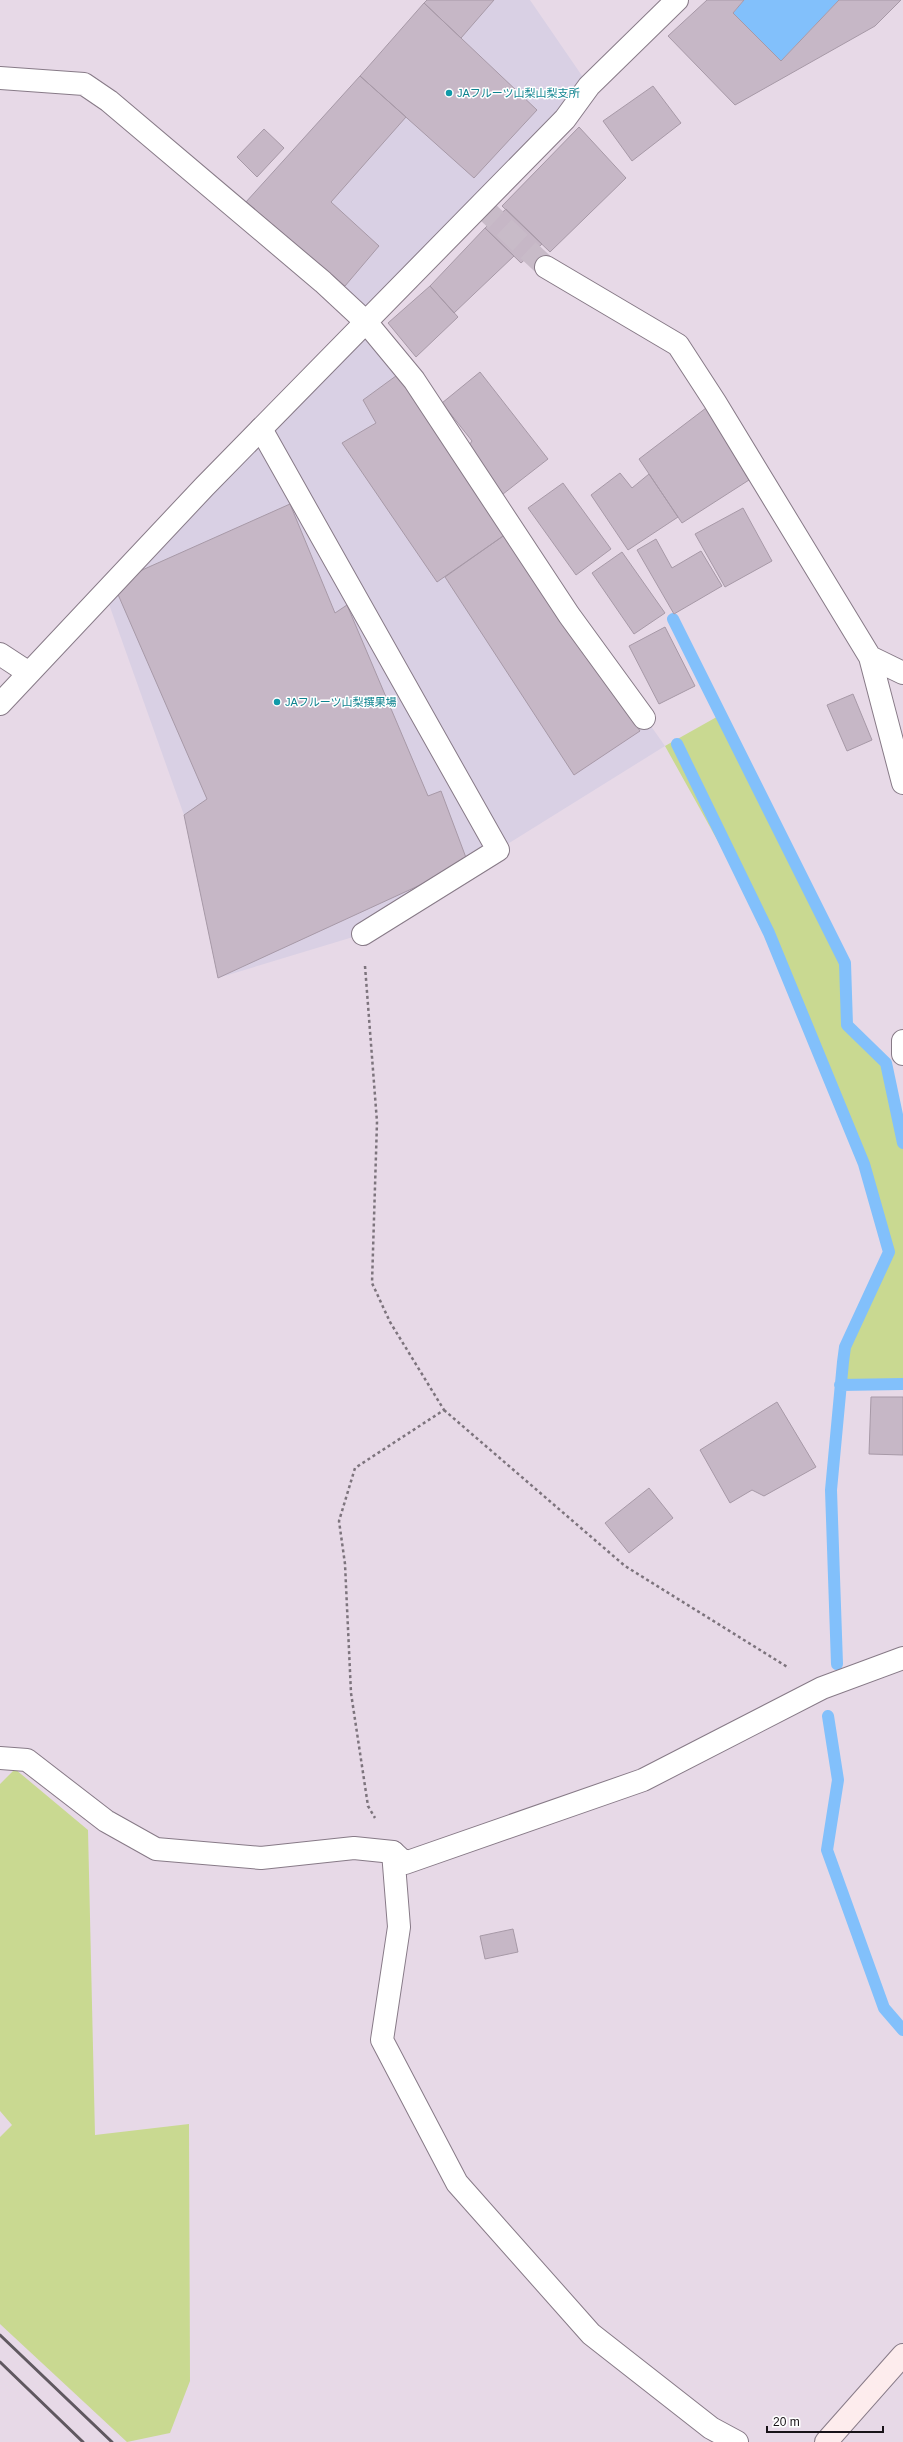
<svg xmlns="http://www.w3.org/2000/svg" width="903" height="2442" font-family="Arial,'Noto Sans JP',sans-serif">
<style>
.commercial{fill:#d9d0e4}
.green{fill:#c9d991}
.water{fill:#82c0fb}
.lines{fill:none;stroke-linecap:round;stroke-linejoin:round}
.stream{stroke:#82c0fb;stroke-width:12}
.building{fill:#c6b7c6;stroke:#a799a7}
.street-tunnel{stroke:#c8bbc8;stroke-width:22;stroke-dasharray:22 11;stroke-linecap:butt}
.lane-casing{stroke:#877a87;stroke-width:24}
.street-casing{stroke:#877a87;stroke-width:24}
.secondary-casing{stroke:#877a87;stroke-width:24}
.path{stroke:#7d747d;stroke-width:2.5;stroke-dasharray:3 3;stroke-linecap:butt}
.lane{stroke:#fff;stroke-width:22}
.street{stroke:#fff;stroke-width:22}
.secondary{stroke:#fdeced;stroke-width:22}
.rail{stroke:#605860;stroke-width:3}
.culture-dot{fill:#0f9aa8;stroke:#fff;stroke-width:1.5}
.labels{text-anchor:middle;dominant-baseline:central;stroke-width:3;stroke-linejoin:round;paint-order:stroke}
.culture-label{font-size:11px;fill:#0d838f;stroke:#fff;text-anchor:start}
</style>
<rect width="100%" height="100%" fill="#e7d9e7"/>
<path class="commercial" d="M430 0H530L589 86 366 322 665 746 363 934 218 978 184 815 105 593 366 322 237 211Z"/>
<path class="green" d="M722 714 845 963 847 1025 886 1063 903 1143V1384L840 1385 845 1347 889 1252 864 1164 769 933 665 746Z
M15 1769 88 1830 95 2135 189 2124 190 2381 170 2433 127 2442 0 2324V2137L12 2125 0 2111V1784Z"/>
<path class="water" d="M744 0H839L781 61 733 13Z"/>
<g class="lines">
<path class="stream" d="M673 619 845 963 847 1025 886 1063 903 1143
M677 744 769 933 864 1164 889 1252 845 1347 843 1362 831 1490 837 1664
M840 1385 903 1384
M828 1716 838 1780 827 1850 884 2008 903 2030"/>
</g>
<path class="building" d="M427 0H494L461 38 424 3Z
M707 0H744L733 13 781 61 839 0H901L875 26 735 105 668 36Z
M424 3 537 110 474 178 360 76Z
M360 76 406 117 331 202 379 246 345 286 246 202Z
M653 86 681 123 632 161 603 121Z
M579 127 626 178 550 252 502 206Z
M264 129 284 148 257 177 237 157Z
M506 209 542 244 521 263 485 228Z
M485 228 514 256 454 313 430 286Z
M430 286 458 317 416 357 388 323Z
M480 372 548 459 503 494 467 448 472 441 442 403Z
M400 373 506 534 437 582 342 443 376 423 363 400Z
M706 408 749 480 682 523 639 459Z
M620 473 632 488 649 474 678 517 628 550 591 495Z
M563 483 611 549 576 575 528 508Z
M290 504 335 613 347 605 428 796 441 791 468 863 218 978 184 815 207 799 113 583Z
M743 508 772 561 725 587 695 534Z
M506 534 640 731 574 775 445 577Z
M656 539 672 568 701 551 722 586 674 614 637 550Z
M622 552 665 613 634 634 592 573Z
M665 627 695 686 659 704 629 646Z
M853 694 872 740 847 751 827 705Z
M871 1397H903V1455L869 1454Z
M777 1402 816 1467 764 1496 752 1490 730 1503 700 1450Z
M649 1488 673 1518 629 1553 605 1523Z
M513 1929 518 1952 485 1959 480 1936Z"/>
<g class="lines">
<path class="street-tunnel" d="M480 205 546 267"/>
<defs>
<path id="lane" d="M261 429 498 850 363 934
M393 1852 399 1927 382 2040 457 2183 591 2334 711 2428 737 2442"/>
<path id="street" d="M0 78 84 84 109 101 323 282 366 322 414 380 569 615 644 718
M546 267 678 345 715 402 870 657
M0 654 29 673
M903 673 870 657 903 783
M0 704 204 487 565 119 589 86 677 0
M903 1041V1054
M0 1758 27 1760 106 1821 156 1849 261 1858 354 1848 393 1852 405 1863 643 1780 822 1688 903 1658"/>
<path id="secondary" d="M826 2442 903 2355"/>
</defs>
<use href="#lane" class="lane-casing"/>
<use href="#street" class="street-casing"/>
<use href="#secondary" class="secondary-casing"/>
<path class="path" d="M365 966 377 1122 372 1283 390 1322 444 1410 355 1468 339 1521 345 1564 351 1693 368 1806 375 1818
M444 1410 625 1566 789 1668"/>
<use href="#lane" class="lane"/>
<use href="#street" class="street"/>
<use href="#secondary" class="secondary"/>
<path class="rail" d="M0 2335 112 2442
M0 2362 83 2442"/>
</g>
<g class="culture-dot">
<circle cx="449" cy="93" r="4"/>
<circle cx="277" cy="702" r="4"/>
</g>
<g class="labels">
<g class="culture-label">
<text x="457" y="93">JAフルーツ山梨山梨支所</text>
<text x="285" y="702">JAフルーツ山梨撰果場</text>
</g>
</g>
<path d="M767 2426v6h116v-6" fill="none" stroke="#181318" stroke-width="2"/>
<text x="773" y="2426" font-size="12" fill="#181318" stroke="#ffffff" stroke-width="3" paint-order="stroke">20 m</text>
</svg>
